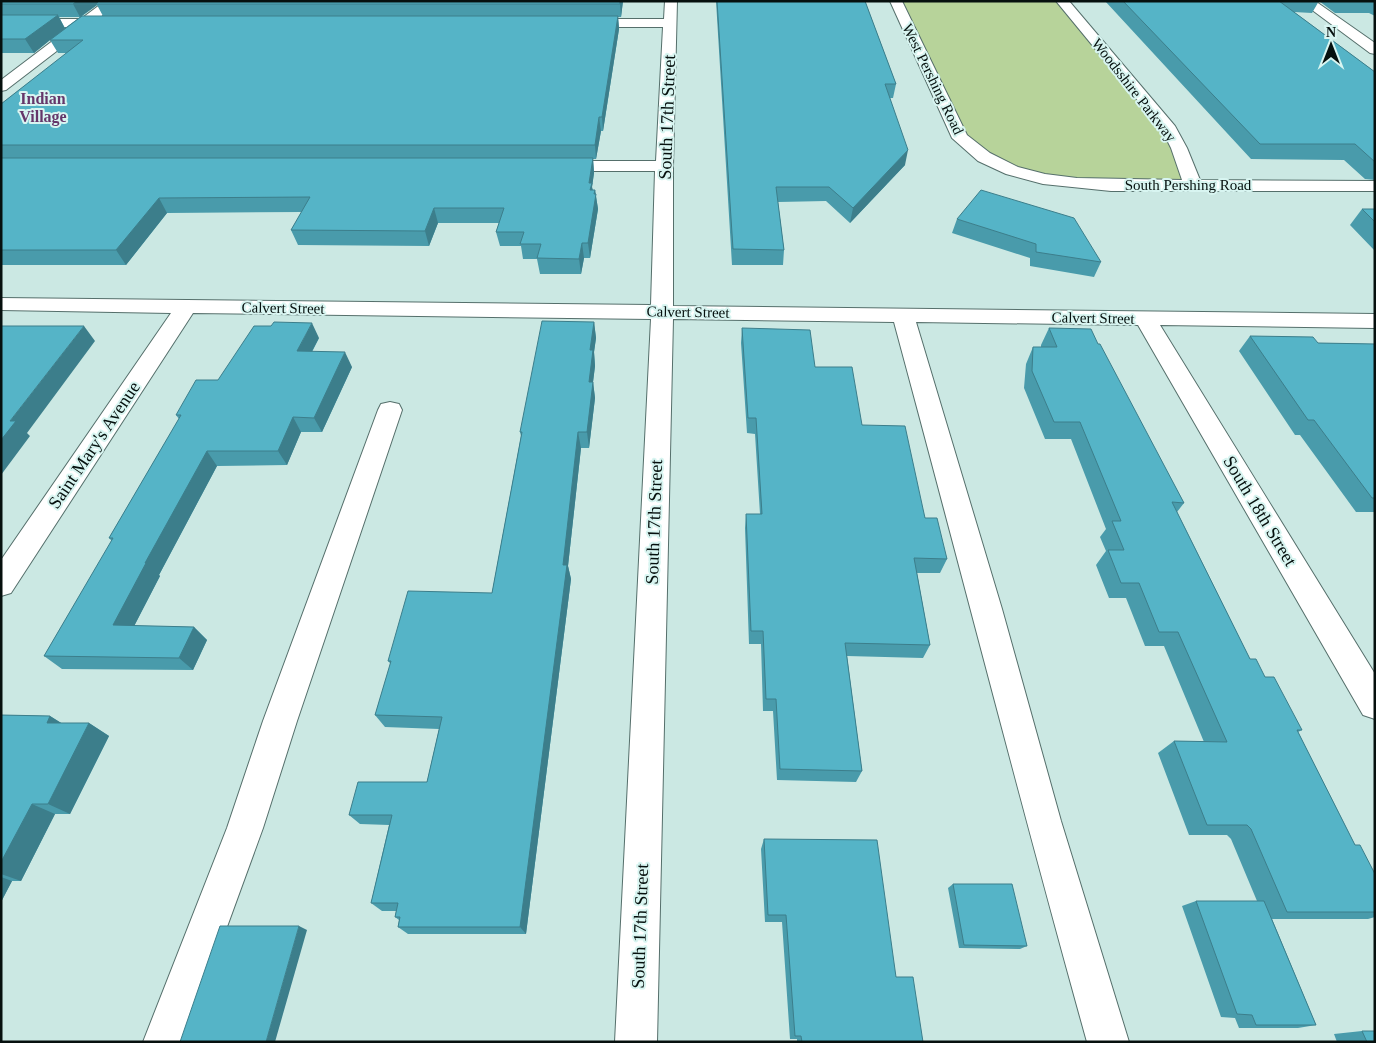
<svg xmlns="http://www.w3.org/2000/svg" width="1376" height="1043" font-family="'Times New Roman',serif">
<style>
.green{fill:#b7d39a}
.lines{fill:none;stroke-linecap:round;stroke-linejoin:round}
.minor-casing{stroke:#556f6b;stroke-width:2}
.minor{fill:#fff;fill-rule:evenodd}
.wall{fill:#499bab;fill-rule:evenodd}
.shaded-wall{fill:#3c7e8b}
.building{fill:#55b4c7;stroke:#3c7e8b}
.labels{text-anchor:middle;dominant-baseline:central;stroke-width:4;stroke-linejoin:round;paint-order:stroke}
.far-street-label{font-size:15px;fill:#06100e;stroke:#d8f5f1}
.far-quarter-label{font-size:16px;font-weight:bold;fill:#65366a;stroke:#d8f5f1}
.street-label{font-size:18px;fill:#06100e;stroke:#d8f5f1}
</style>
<rect width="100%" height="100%" fill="#cbe8e3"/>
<path class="green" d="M896 1H1062L1169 129 1193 185 1099 184 1026 174 970 147Z"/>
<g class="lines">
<defs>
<path id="minor" d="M105 1H119L98 19 115 20 117 23 115 26 88 27 6 90 1 91V80L71 27H1V19H81Z
M665 1H677L673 166V306L1375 314V328L1160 325 1375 674V719L1363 715 1138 325 916 322 1002 609 1061 821 1129 1042H1087C1020 802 959 562 894 322L673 319 657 1042H615L651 319 193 313 11 593 1 596V560L171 313 1 310V298L651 305 655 171H555L549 170 546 166 549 162 555 161H656L663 27H580L573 23 580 19H664Z
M890 1H902L967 135 990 153 1018 167 1045 174 1077 178 1182 180 1171 148 1162 130 1056 1H1069L1175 126 1187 148 1200 180 1375 181V191H1111L1043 184 1006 174 978 161 952 138Z
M1300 1H1315L1375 43V54L1370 53Z
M390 402 399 404 402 410 297 721 263 828 185 1042H143L227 828 263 721 378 410 381 404Z"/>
</defs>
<use href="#minor" class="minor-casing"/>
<use href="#minor" class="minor"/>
</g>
<path class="wall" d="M1 1H623L621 17H618L619 29 603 131H601L596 159H593L594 173 592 187 593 190H595L598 209 590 258H584L581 274H540L537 259H523L521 246H500L496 232 499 223H438L429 246 298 245 291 230 302 212 167 213 126 265H1V104L67 53H58L50 40 34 53H1ZM97 5 103 16H82ZM59 17H80L65 28Z
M716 1H865L896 84 893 98H890L905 165 850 223 826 201 778 202 784 250 783 265H732Z
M1105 1H1375V16L1369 13H1335L1319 1 1312 13 1294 12 1375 72V180L1365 179 1344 160 1251 159Z
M1362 209H1375V251L1350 225Z
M957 219 1101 262 1094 277 1030 266V258L952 233Z
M594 322 596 338 594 352 595 366 593 382 595 398 589 448H581L568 566 571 579 526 934H408L398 927 399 920 395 917 396 911H382L371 903 389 825 360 824 349 815 427 782 439 729 385 727 375 715 391 664 388 661 492 593 521 436 520 432Z
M742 328 815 367 862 425 925 518 947 559 940 573H917L930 645 923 658 847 656 862 771 856 782 777 780 773 711H763L761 644H749L745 528 746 514H760L755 434 747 433 741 343Z
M1049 328 1098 344 1184 503 1177 512 1250 659 1265 677 1302 730 1298 732 1355 845 1375 874V917L1368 919H1272L1316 1025 1298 1028H1239L1235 1018 1221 1017 1182 906 1196 901H1257L1231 839 1227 835H1189L1158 753 1174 741 1204 742 1164 646H1145L1126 598H1109L1096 565 1106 551 1100 537 1106 529 1071 439H1045L1024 388 1026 364 1033 347H1041V345Z
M1250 336 1318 343 1375 344V512H1356L1300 435H1295L1239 351Z
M319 338 312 352 352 367 322 432H301L287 465 217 466 159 575 160 576 134 626 194 627 207 640 193 670 62 669 44 656 112 541 109 538 179 419 176 415 218 380Z
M1 715 50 716 61 723H89L109 736 70 814H55L21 881H12L1 902Z
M764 839 896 977 923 1042H797V1039H790L782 922H765L761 849Z
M953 884 1027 946 1020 949 959 948 948 888Z
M1362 1031 1375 1042H1337L1334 1034Z"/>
<path class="shaded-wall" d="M77 1H102L96 4 97 5 80 17 73 4Z
M620 1H623L621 17 620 4Z
M58 15 65 29 50 40 34 53 25 39Z
M618 16 619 29 603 131 602 117Z
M599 117 601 131 596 159 595 145Z
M908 150 905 165 850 223 853 208Z
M593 158 594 173 592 187 593 197 592 205 589 183Z
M595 190 598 209 590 258 588 243Z
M159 198 167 213 126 265 116 250Z
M434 208 438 223 429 246 425 231Z
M582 243 584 258 581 274 579 259Z
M594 322 596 338 594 352 595 366 593 382 595 398 589 448 587 432 590 350Z
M312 323 319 338 304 366 297 351Z
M84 326 95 341 27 433 30 436 1 475V440L10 421Z
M345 352 352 367 322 432 314 418Z
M293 417 301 432 287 465 278 451Z
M578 432 581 448 568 566 571 579 526 934 520 927Z
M207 451 217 466 159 575 160 576 128 638 113 625 145 563Z
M194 627 207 640 193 670 179 658Z
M50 716 71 729 47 723Z
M89 723 109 736 70 814 48 804Z
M32 804 55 814 21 881 1 874V862Z
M1 877 12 881 1 902Z
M299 926 307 930 275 1042H266Z"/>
<path class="building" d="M1 1H77L73 4H1Z
M99 1H620V4H96Z
M717 1H865L896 84H885L908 150 853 208 829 187H776L784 250 733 249Z
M1123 1H1279L1375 72V162L1355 144H1260Z
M1 15H58L25 39H1Z
M82 16H618L602 117H599L595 145H1V104L83 40H50Z
M1 158H593L589 183H592L590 190H595L594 194H596L588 243H582L579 259 537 258 541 244H520L524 232H496L504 208H434L425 231 291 230 310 197 159 198 116 250H1Z
M981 190 1074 218 1101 262 1036 252V244L957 219Z
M1362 209H1375V222Z
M542 321 594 322 590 350H593L589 382H593L587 432H578L563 565H567L520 927H398L400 917H395L398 903H371L392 815H349L358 782H427L442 717 375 715 391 661H388L408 591 492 593 522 432H520Z
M274 322 312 323 297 351 345 352 314 418 293 417 278 451H207L145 563H146L113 625 194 627 179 658 44 656 113 538H109L181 415H176L196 380H218L254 326H271Z
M1 326H84L10 421H16L1 440Z
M742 328 810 330 815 367H852L862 425 905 426 925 518H937L947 559 914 558 930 645 845 643 862 771 780 769 776 699H766L763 631H751L746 514H762L756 418H748Z
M1049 328 1091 329 1098 344H1100L1184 503 1172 502 1250 659H1256L1265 677H1274L1302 730H1297L1355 845H1360L1375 874V912H1287L1251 829 1247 825H1207L1174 741 1227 742 1178 632H1159L1139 583H1121L1108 550H1124L1112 521H1121L1080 422H1054L1032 371 1033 347H1057Z
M1250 336 1313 337 1318 343 1375 344V498H1372L1314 420H1308Z
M1 715 50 716 47 723H89L48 804H32L1 862Z
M764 839 877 840 896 977H913L923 1042H802L801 1036H795L786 915H768Z
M953 884H1012L1027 946 964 945Z
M1196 901H1264L1316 1025H1256L1252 1015 1237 1014Z
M220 926H299L266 1042H180Z
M1362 1031H1375V1042H1367Z"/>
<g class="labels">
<g class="far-street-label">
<text transform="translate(933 79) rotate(64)">West Pershing Road</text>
<text transform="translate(1134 90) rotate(52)">Woodsshire Parkway</text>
<text x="1188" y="185">South Pershing Road</text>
<text transform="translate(283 308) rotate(1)">Calvert Street</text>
<text transform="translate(688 312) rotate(1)">Calvert Street</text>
<text transform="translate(1093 318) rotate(1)">Calvert Street</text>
</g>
<g class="far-quarter-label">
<text x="43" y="98">Indian<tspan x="43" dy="18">Village</tspan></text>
</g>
<g class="street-label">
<text transform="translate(667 117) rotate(-88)">South 17th Street</text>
<text transform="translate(94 445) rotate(-56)">Saint Mary's Avenue</text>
<text transform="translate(1260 511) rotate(59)">South 18th Street</text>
<text transform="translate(654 522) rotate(-88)">South 17th Street</text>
<text transform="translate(640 926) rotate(-88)">South 17th Street</text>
</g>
</g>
<rect width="1376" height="1043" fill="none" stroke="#06100e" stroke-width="5"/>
<g transform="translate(1331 45)" stroke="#d8f5f1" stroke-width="4" paint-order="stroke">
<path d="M0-4L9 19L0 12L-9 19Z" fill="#06100e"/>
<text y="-8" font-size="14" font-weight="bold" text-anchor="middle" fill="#06100e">N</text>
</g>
</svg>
